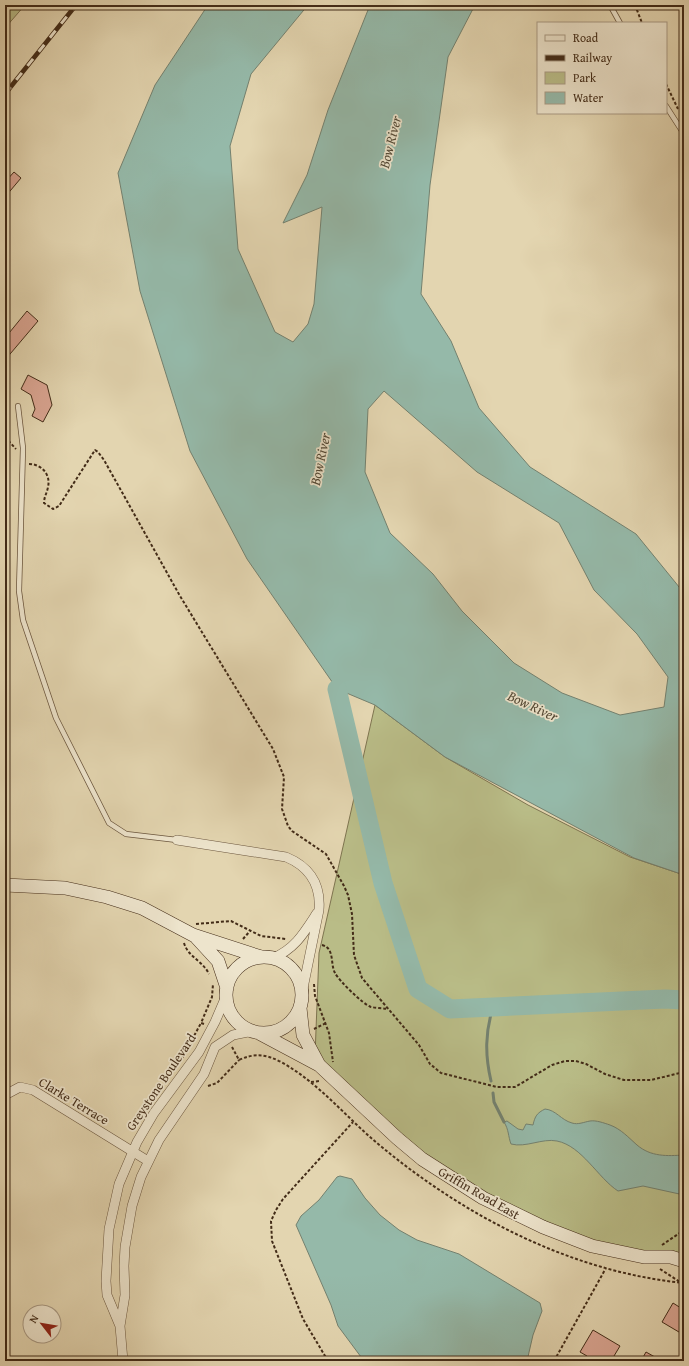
<svg xmlns="http://www.w3.org/2000/svg" width="689" height="1366" font-family="'Gentium Book Plus',serif">
<style>
.green{fill:#b9bc87;stroke:#7e7450}
.water{fill:#95b9a9;stroke:#74816f;fill-rule:evenodd}
.lines{fill:none;stroke-linecap:round;stroke-linejoin:round}
.stream{stroke:#74816f;stroke-width:3}
.river{stroke:#95b9a9;stroke-width:19}
.building{fill:#daa592;stroke:#432c18}
.service-casing{stroke:#6b563e;stroke-width:6}
.minor-casing{stroke:#6b563e;stroke-width:10}
.secondary-casing{stroke:#432c18;stroke-width:14}
.path{stroke:#432c18;stroke-width:2;stroke-dasharray:3 2;stroke-linecap:butt}
.service{stroke:#ede4cc;stroke-width:4.5}
.minor{stroke:#ede4cc;stroke-width:9}
.secondary{stroke:#ede4cc;stroke-width:13}
.rail-casing{stroke:#432c18;stroke-width:4.5}
.rail{stroke:#ede4cc;stroke-width:3;stroke-dasharray:9;stroke-linecap:butt}
.labels{text-anchor:middle;dominant-baseline:central;stroke-width:3.5;stroke-linejoin:round;paint-order:stroke}
.street-label{font-size:13px;fill:#432c18;stroke:#ede4cc}
.water-label{font-size:14px;font-style:italic;fill:#534835;stroke:#ede4cc}
</style>
<rect width="100%" height="100%" fill="#e3d5b0"/>
<filter id="stains"><feTurbulence type="fractalNoise" baseFrequency=".005" numOctaves="4"/><feColorMatrix values="0 0 0 0 .2 0 0 0 0 .09 0 0 0 0 .02 0 0 0 .5 -.17"/></filter>
<radialGradient id="worn" r=".72"><stop offset=".6" stop-color="#630" stop-opacity="0"/><stop offset="1" stop-color="#630" stop-opacity=".3"/></radialGradient>
<path class="green" d="M5 5H25L5 28Z
M375 705 445 757 528 805 630 857 684 875V1251L671 1257 613 1252 452 1179 315 1056 319 953Z"/>
<path class="water" d="M208 5H308L251 74 230 146 238 249 275 332 293 342 308 324 314 304 322 207 283 223 307 175 328 110 370 5H475L448 57 430 185 421 294 451 341 479 408 530 467 636 534 684 593V875L634 858 445 757 375 705 337 689 247 559 190 451 140 291 118 173 155 85ZM384 391 477 472 559 523 594 590 637 634 668 677 664 707 620 715 562 693 514 663 462 611 433 574 390 533 365 472 368 409Z
M545 1109C556 1110 561 1120 572 1123 578 1125 584 1122 590 1121 596 1120 604 1123 610 1125 621 1129 629 1138 637 1145 651 1157 667 1156 684 1155V1195L643 1186 618 1191C598 1178 582 1146 557 1141 542 1138 526 1148 511 1144 508 1136 509 1130 504 1122L507 1121 518 1129 523 1130 526 1124 533 1125C535 1116 537 1113 545 1109Z
M340 1176 352 1179 365 1198 380 1215 399 1230 417 1240 459 1254 540 1303 542 1311 533 1335 527 1361H364L338 1326 331 1305 296 1225 301 1216 319 1200 337 1177Z"/>
<g class="lines">
<path class="stream" d="M491 1081C485 1055 485 1033 493 1007
M493 1093 494 1102 504 1122"/>
<path class="river" d="M337 689 383 883 418 989 450 1009 665 999 684 1000"/>
</g>
<path class="building" d="M14 172 21 178 5 197V182Z
M27 311 38 321 5 360V338Z
M28 375 47 385 52 405 43 422 32 416 35 409 31 395 21 389Z
M673 1303 684 1310V1335L662 1322Z
M593 1330 620 1346 611 1361H584L587 1356 580 1352Z
M646 1352 662 1361H641Z"/>
<g class="lines">
<defs>
<path id="service" d="M610 5 620 23
M666 106 684 134
M18 406 23 448 19 591 23 620 56 718 109 823 126 834 177 840"/>
<path id="minor" d="M177 840 286 857C310 867 321 885 319 910L302 993
M273 958C295 949 304 933 317 913
M5 1095 20 1087 33 1090 148 1161
M120 1326 107 1295 106 1281 109 1229 119 1184 137 1142 154 1113 199 1052 215 1022 227 994
M123 1361 120 1326 125 1295 124 1266 125 1247 132 1206 141 1177 159 1140 204 1074 215 1047 233 1035 253 1031"/>
<path id="secondary" d="M5 885 65 888 107 897 142 908 193 935 261 957
M196 937 218 961 227 988
M226 995a38 38 0 1 1 76 0a38 38 0 1 1-76 0Z
M300 1008 303 1035 319 1065
M259 1033 319 1065 397 1138 422 1159 483 1198 543 1227 592 1246 644 1257H671L684 1261"/>
</defs>
<use href="#service" class="service-casing"/>
<use href="#minor" class="minor-casing"/>
<use href="#secondary" class="secondary-casing"/>
<path class="path" d="M635 5 642 23
M682 5 684 37
M666 84 678 109
M5 437 16 449
M29 464C41 464 51 474 48 487 47 493 44 497 44 503L53 509 59 506 95 450 98 452 104 460 180 596 273 749 284 777 282 809 288 826 292 831 326 854 344 886 348 895 352 914 354 955 362 978 419 1045 430 1064 441 1073 497 1087H515L552 1065 565 1061H576L586 1064 605 1074 624 1080H651L684 1072
M196 924 231 921 261 936 286 939
M243 939 250 931
M184 943C188 957 203 961 209 974
M322 945C335 948 330 964 335 973 339 981 364 1005 371 1007 376 1008 382 1008 387 1009
M314 984 315 996 329 1033 333 1062
M204 1024 201 1023 212 997 213 984
M314 1029 326 1023
M232 1047 239 1060C254 1053 266 1054 281 1062 321 1084 348 1120 383 1148 468 1218 573 1272 684 1283
M180 1062 201 1023
M311 1082 320 1081
M208 1086 217 1083 239 1060
M662 1245 684 1230
M660 1269 680 1282
M328 1361 303 1319 272 1241 271 1221 276 1210 283 1199 353 1122
M554 1361 606 1268"/>
<use href="#service" class="service"/>
<use href="#minor" class="minor"/>
<use href="#secondary" class="secondary"/>
<defs>
<path id="rail" d="M5 94 76 5"/>
</defs>
<use href="#rail" class="rail-casing"/>
<use href="#rail" class="rail"/>
</g>
<g class="labels">
<g class="street-label">
<text transform="translate(161 1082) rotate(-56)">Greystone Boulevard</text>
<text transform="translate(74 1101) rotate(31)">Clarke Terrace</text>
<text transform="translate(479 1193) rotate(30)">Griffin Road East</text>
</g>
<g class="water-label">
<text transform="translate(390 142) rotate(-76)">Bow River</text>
<text transform="translate(320 459) rotate(-78)">Bow River</text>
<text transform="translate(533 706) rotate(25)">Bow River</text>
</g>
</g>
<rect width="689" height="1366" fill="none" stroke="#e3d5b0" stroke-width="20"/>
<rect x="6" y="6" width="677" height="1354" fill="none" stroke="#432c18" stroke-width="2"/>
<rect x="10" y="10" width="669" height="1346" fill="none" stroke="#432c18"/>
<rect x="537" y="22" width="130" height="92" fill="#ede4cc" stroke="#a99a84"/>
<rect x="545" y="35" width="20" height="6" fill="#ede4cc" stroke="#a99a84"/>
<text x="573" y="42" font-size="12" fill="#432c18">Road</text>
<rect x="545" y="55" width="20" height="6" fill="#432c18" stroke="#a99a84"/>
<text x="573" y="62" font-size="12" fill="#432c18">Railway</text>
<rect x="545" y="72" width="20" height="12" fill="#b9bc87" stroke="#a99a84"/>
<text x="573" y="82" font-size="12" fill="#432c18">Park</text>
<rect x="545" y="92" width="20" height="12" fill="#95b9a9" stroke="#a99a84"/>
<text x="573" y="102" font-size="12" fill="#432c18">Water</text>
<g transform="translate(42 1324) rotate(301)"><circle r="19" fill="#ede4cc" stroke="#a99a84"/>
<path d="M0-3L7 15L0 10L-7 15Z" fill="#8f2418"/>
<text y="-6" font-size="11" font-weight="bold" text-anchor="middle" fill="#432c18">N</text>
</g>
<rect width="100%" height="100%" filter="url(#stains)"/>
<rect width="100%" height="100%" fill="url(#worn)"/>
</svg>
